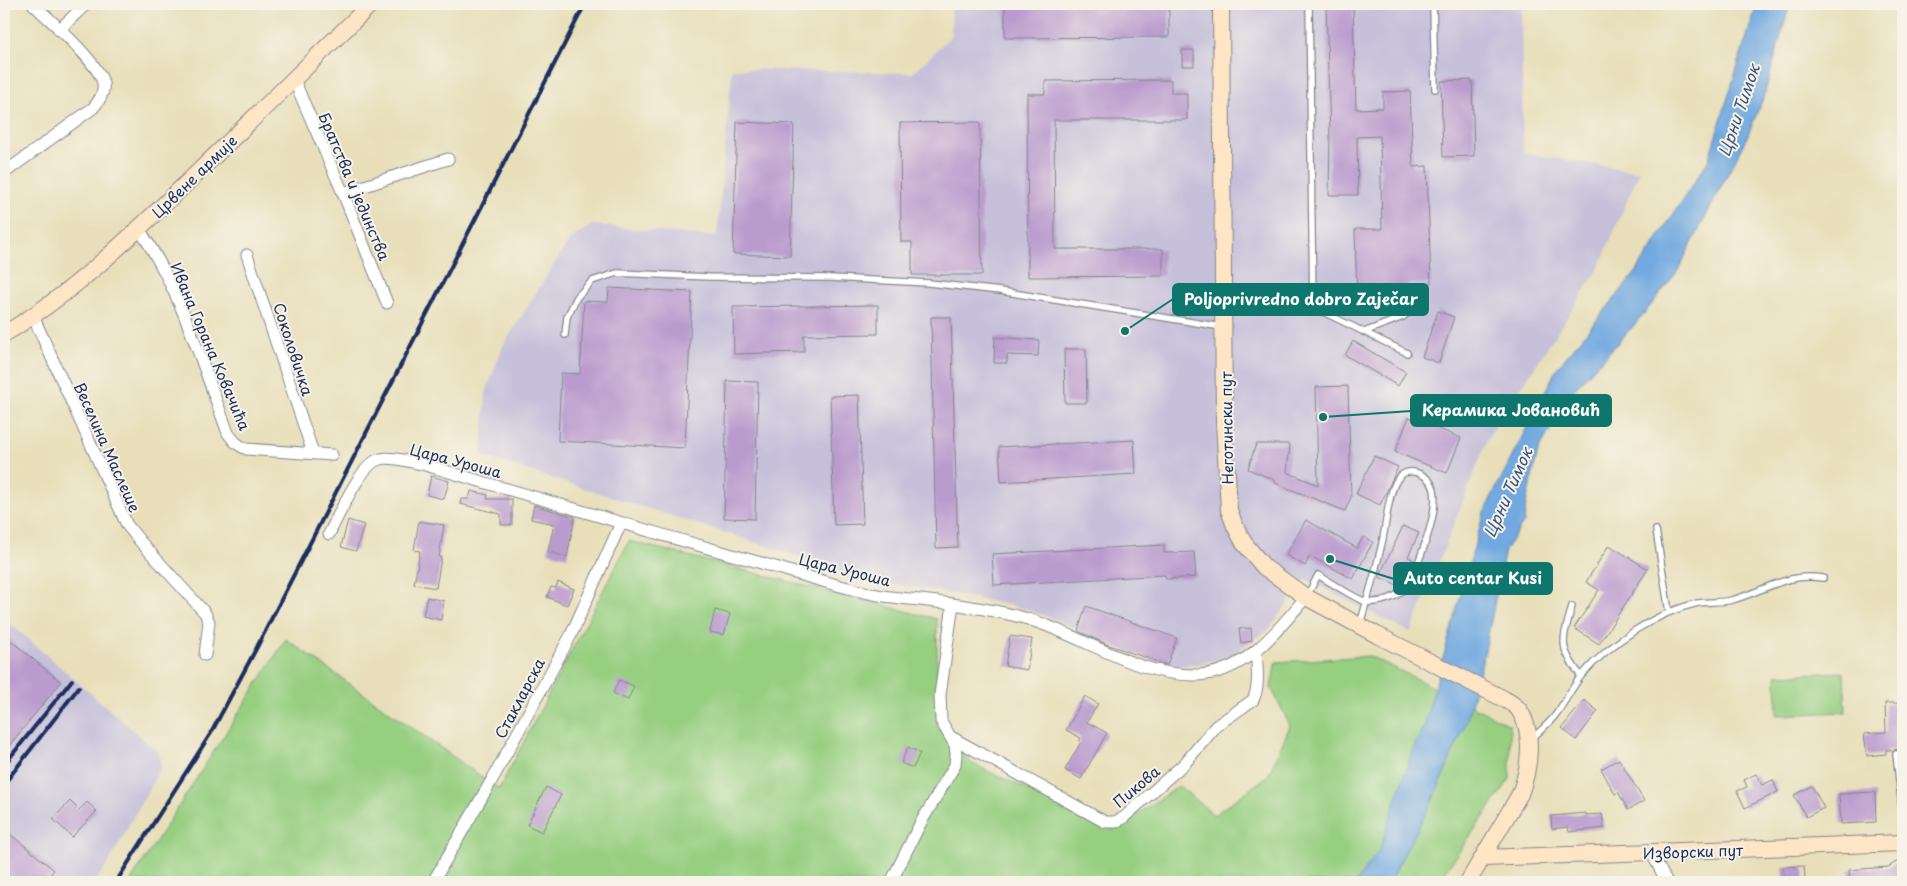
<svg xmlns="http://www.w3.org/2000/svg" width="1907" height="886" font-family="'Playpen Sans',sans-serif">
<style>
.industrial{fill:#c6c0da}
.green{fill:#97cf81;stroke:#597f70}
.water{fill:#72a9e0;stroke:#466c9f}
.building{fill:#ba9bce}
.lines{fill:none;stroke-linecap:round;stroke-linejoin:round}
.lane-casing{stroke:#82878c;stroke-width:8}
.street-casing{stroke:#82878c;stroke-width:13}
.secondary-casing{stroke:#82878c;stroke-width:18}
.lane{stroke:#fff;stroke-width:5.5}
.street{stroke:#fff;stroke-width:11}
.secondary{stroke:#fee5c5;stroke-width:16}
.rail{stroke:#1b2f5e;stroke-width:4}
.labels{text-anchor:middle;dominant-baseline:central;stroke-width:4;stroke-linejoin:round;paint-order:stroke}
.street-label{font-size:15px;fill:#1b2f5e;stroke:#f7f3e8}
.water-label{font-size:16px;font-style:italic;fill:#355485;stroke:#f7f3e8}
.leader{fill:none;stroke:#0f766e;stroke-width:2}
.callout-dot{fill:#0f766e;stroke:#f7f3e8;stroke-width:2}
.callout{fill:#0f766e;stroke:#0f766e;stroke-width:2}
.callout-label{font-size:16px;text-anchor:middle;font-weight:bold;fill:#fff}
</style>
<rect width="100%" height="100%" fill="#f7f3e8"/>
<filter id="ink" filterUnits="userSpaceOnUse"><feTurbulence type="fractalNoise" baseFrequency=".02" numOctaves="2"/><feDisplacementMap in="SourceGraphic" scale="10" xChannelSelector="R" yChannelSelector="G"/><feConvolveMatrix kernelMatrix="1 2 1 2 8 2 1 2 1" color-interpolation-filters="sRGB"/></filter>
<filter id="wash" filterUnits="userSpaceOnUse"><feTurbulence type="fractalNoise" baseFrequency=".0096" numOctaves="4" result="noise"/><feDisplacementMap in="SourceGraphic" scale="20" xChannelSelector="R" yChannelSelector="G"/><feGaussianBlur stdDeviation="1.12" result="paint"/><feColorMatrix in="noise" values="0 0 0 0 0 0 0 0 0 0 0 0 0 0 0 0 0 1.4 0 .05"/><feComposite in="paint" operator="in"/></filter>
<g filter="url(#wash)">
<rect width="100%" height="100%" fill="#e8dfba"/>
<path class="industrial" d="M952 4H1521L1523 153 1639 172 1598 270 1488 438 1411 632 1391 623 1306 579 1267 631 1227 657 1198 664 1180 666 1023 608 943 592 880 582 482 456 486 392 503 346 570 239 592 225 717 237 732 69 913 73 951 36Z
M4 618 159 753 161 767 109 862 95 882H4Z"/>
<path class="green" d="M629 541 937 619V727L973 764 1114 830 1179 786 1214 815 1268 776 1290 726 1271 687 1276 662 1370 656 1510 725V779L1438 882H130L286 639 499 789Z
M1844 672 1846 712 1777 715 1776 675Z"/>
<path class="water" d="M1757 4H1790L1764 96 1748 135 1677 272 1640 319 1571 393 1538 451 1526 504 1524 522 1505 550 1485 651 1467 720 1433 800 1389 882H1356L1380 849 1415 744 1424 726 1484 512 1557 368 1634 275 1708 161Z"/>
<g id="blocks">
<path class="building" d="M1005 4H1169V37L1005 38Z
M1326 4H1353L1356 109 1383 108V92L1410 91 1413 167 1427 166 1431 283 1407 284 1408 303 1357 304 1355 229H1382L1380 136 1357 137 1358 195H1329L1330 137Z
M1182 50H1194V66H1182Z
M1171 80V93H1187V120H1054L1055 249H1163V276L1028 277 1027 94H1045V81Z
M1472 80 1474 156 1443 157 1441 81Z
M737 122 794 124 790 256 733 254Z
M980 122 982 275H912V242H901L900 123Z
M609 288 692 292 685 448 558 441 561 373 580 374 584 301 608 302Z
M878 305V334L804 335V352L734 354 733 307Z
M1438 311 1454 317 1439 363 1422 357Z
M931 317H951L958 547 936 548Z
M995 337 1039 340 1038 356 1007 355V363H994Z
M1353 341 1406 372 1398 386 1345 355Z
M1064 349H1086L1087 403H1065Z
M727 381 758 382 755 519 724 518Z
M1348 386 1351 497 1345 511 1275 483V480L1248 469 1256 444H1290L1287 472 1318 485 1316 387Z
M859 395 863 524 834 525 830 396Z
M1409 417 1461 438 1447 473 1395 452Z
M1134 440 1136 474 1001 482 999 447Z
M1374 456 1398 467 1380 505 1356 494Z
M431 476 449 481 444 499 427 495Z
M471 491 488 495 487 499H512V525H501V514L460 504 461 499H469Z
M534 505 575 517 567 557 548 552 554 524 531 519Z
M348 520 364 525 356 551 341 547Z
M1306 520 1357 548 1363 537 1373 542 1353 579 1310 556 1305 566 1286 555Z
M419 521 444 525 439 557 441 558 436 588 414 584 420 551 414 550Z
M1403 526 1419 533 1408 557 1414 560 1400 586 1379 577Z
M1164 545V553L1194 552 1196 577 1166 579 1165 575 994 585 992 554Z
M1609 545 1648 569 1599 644 1574 628 1599 590 1586 582Z
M558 582 574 589 567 605 547 597 551 587 556 588Z
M427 597 444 601 441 620 423 616Z
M1086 606 1177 638 1167 665 1106 644 1078 631Z
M715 610 730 614 724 635 710 632Z
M1251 628 1252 641 1241 643 1239 629Z
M4 635 61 682 4 752Z
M1010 636 1032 639 1027 670 1005 666Z
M619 680 634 686 628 700 613 693Z
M1085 696 1098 704 1087 722 1107 733 1081 779 1065 770 1081 742 1079 741 1081 738 1066 730Z
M1584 700 1598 711 1576 740 1562 728Z
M1885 703H1903V749L1886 750V754L1867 756 1864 734 1886 732Z
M908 747 920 753 913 768 901 763Z
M1619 759 1644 801 1628 810 1618 792 1615 794 1601 769Z
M1756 774 1762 785 1773 780 1778 792 1745 808 1737 791 1747 787 1744 780Z
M1812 786 1824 808 1806 817 1794 795Z
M546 787 561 795 542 832 527 825Z
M1875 792 1876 822 1841 824 1839 794Z
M70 801 79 810 87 802 97 811 72 837 53 819Z
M1586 813V815L1602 814 1604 828 1569 832 1568 827 1552 829 1551 816Z
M4 829 54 870 44 882H4Z
M1903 858V873L1899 876 1902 882H1850L1849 870 1888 867Z
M1804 866 1805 882 1784 880 1783 867Z"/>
</g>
</g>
<g filter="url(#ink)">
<use href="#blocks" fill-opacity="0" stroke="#82878c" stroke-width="1"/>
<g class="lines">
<defs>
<path id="lane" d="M1309 4 1313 307
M1433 4 1435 89
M1225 299 1313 307 1407 353
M1364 332 1403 317 1416 306 1423 287
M565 335 567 317 577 297 592 281 617 273 709 277 831 278 929 283 1000 291 1222 327
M1656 530 1669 612
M1307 596 1318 575C1327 580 1360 602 1368 602 1380 603 1398 598 1405 587 1418 570 1439 511 1434 490 1431 474 1406 464 1397 480 1388 493 1386 527 1382 543 1376 570 1368 597 1360 624
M1572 606C1563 641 1557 645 1581 676
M1530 740C1540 731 1550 723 1557 713 1566 700 1573 686 1582 675 1610 643 1657 612 1698 603 1709 601 1721 603 1732 600 1766 591 1786 572 1823 578
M1896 754 1903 817"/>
<path id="street" d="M59 30 86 4
M294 80 343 193 387 303
M4 173 93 108C99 101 105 93 103 83 99 63 50 20 33 4
M343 193 448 159
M139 229C181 290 202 364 228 433 233 440 237 445 246 449L332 455
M247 255 313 453
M33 316 127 525 139 540 205 613 209 622 205 655
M329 534C338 517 361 463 380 459 392 456 409 462 422 464 526 495 631 526 736 556 782 568 827 584 873 594 889 598 905 598 920 600 956 604 993 609 1028 619 1084 636 1137 677 1198 675 1246 673 1278 630 1306 597
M951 737 1105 822H1115L1123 818 1185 763 1216 726 1253 700C1260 686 1257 667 1256 651
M1651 852 1667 882
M433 882 493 778 571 635 621 523
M891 882 920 824 955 765 956 754 955 745 941 721 940 695 953 604"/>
<path id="secondary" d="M1221 4 1224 421 1229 510 1235 526 1244 543 1264 567 1306 597 1377 635 1504 699C1509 702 1516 705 1519 710 1535 733 1529 770 1520 794L1468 882
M4 334C76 292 135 232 195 175 254 118 313 61 371 4
M1483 858 1903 843"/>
</defs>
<use href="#lane" class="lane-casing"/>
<use href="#street" class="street-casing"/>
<use href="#secondary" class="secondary-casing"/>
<use href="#lane" class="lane"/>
<use href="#street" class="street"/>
<use href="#secondary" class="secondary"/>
<path class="rail" d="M4 765 72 680
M4 784 79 687
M116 882 211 733 256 649 585 4"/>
</g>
</g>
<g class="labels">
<g class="street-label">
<text transform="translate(194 176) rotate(-44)">Црвене армије</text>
<text transform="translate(355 186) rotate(67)">Братства и јединства</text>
<text transform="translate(211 346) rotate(67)">Ивана Горана Ковачића</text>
<text transform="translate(294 349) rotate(72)">Соколовичка</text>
<text transform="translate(1226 428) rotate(-91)">Неготински пут</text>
<text transform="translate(108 447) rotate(66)">Веселина Маслеше</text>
<text transform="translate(456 460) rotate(15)">Цара Уроша</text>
<text transform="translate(845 569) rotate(14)">Цара Уроша</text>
<text transform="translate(519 698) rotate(-62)">Стакларска</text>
<text transform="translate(1136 786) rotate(-40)">Пикова</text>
<text transform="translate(1693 851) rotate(-2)">Изворски пут</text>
</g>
<g class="water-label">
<text transform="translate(1738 110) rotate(-71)">Црни Тимок</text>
<text transform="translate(1507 492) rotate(-66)">Црни Тимок</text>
</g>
</g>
<path class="leader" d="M1125 331L1173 299M1323 417L1411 411M1330 559L1394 579"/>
<g class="callout-dot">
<circle cx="1125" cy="331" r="5"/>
<circle cx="1323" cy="417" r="5"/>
<circle cx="1330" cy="559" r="5"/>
</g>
<g class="callout">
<rect x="1173" y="284" width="255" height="31" rx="5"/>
<rect x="1411" y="395" width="200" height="31" rx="5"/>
<rect x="1394" y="563" width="158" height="31" rx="5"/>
</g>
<g class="callout-label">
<text x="1301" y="305">Poljoprivredno dobro Zaječar</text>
<text x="1511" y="416">Керамика Јовановић</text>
<text x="1473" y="584">Auto centar Kusi</text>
</g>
<rect width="1907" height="886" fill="none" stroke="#f7f3e8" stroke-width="20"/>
</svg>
